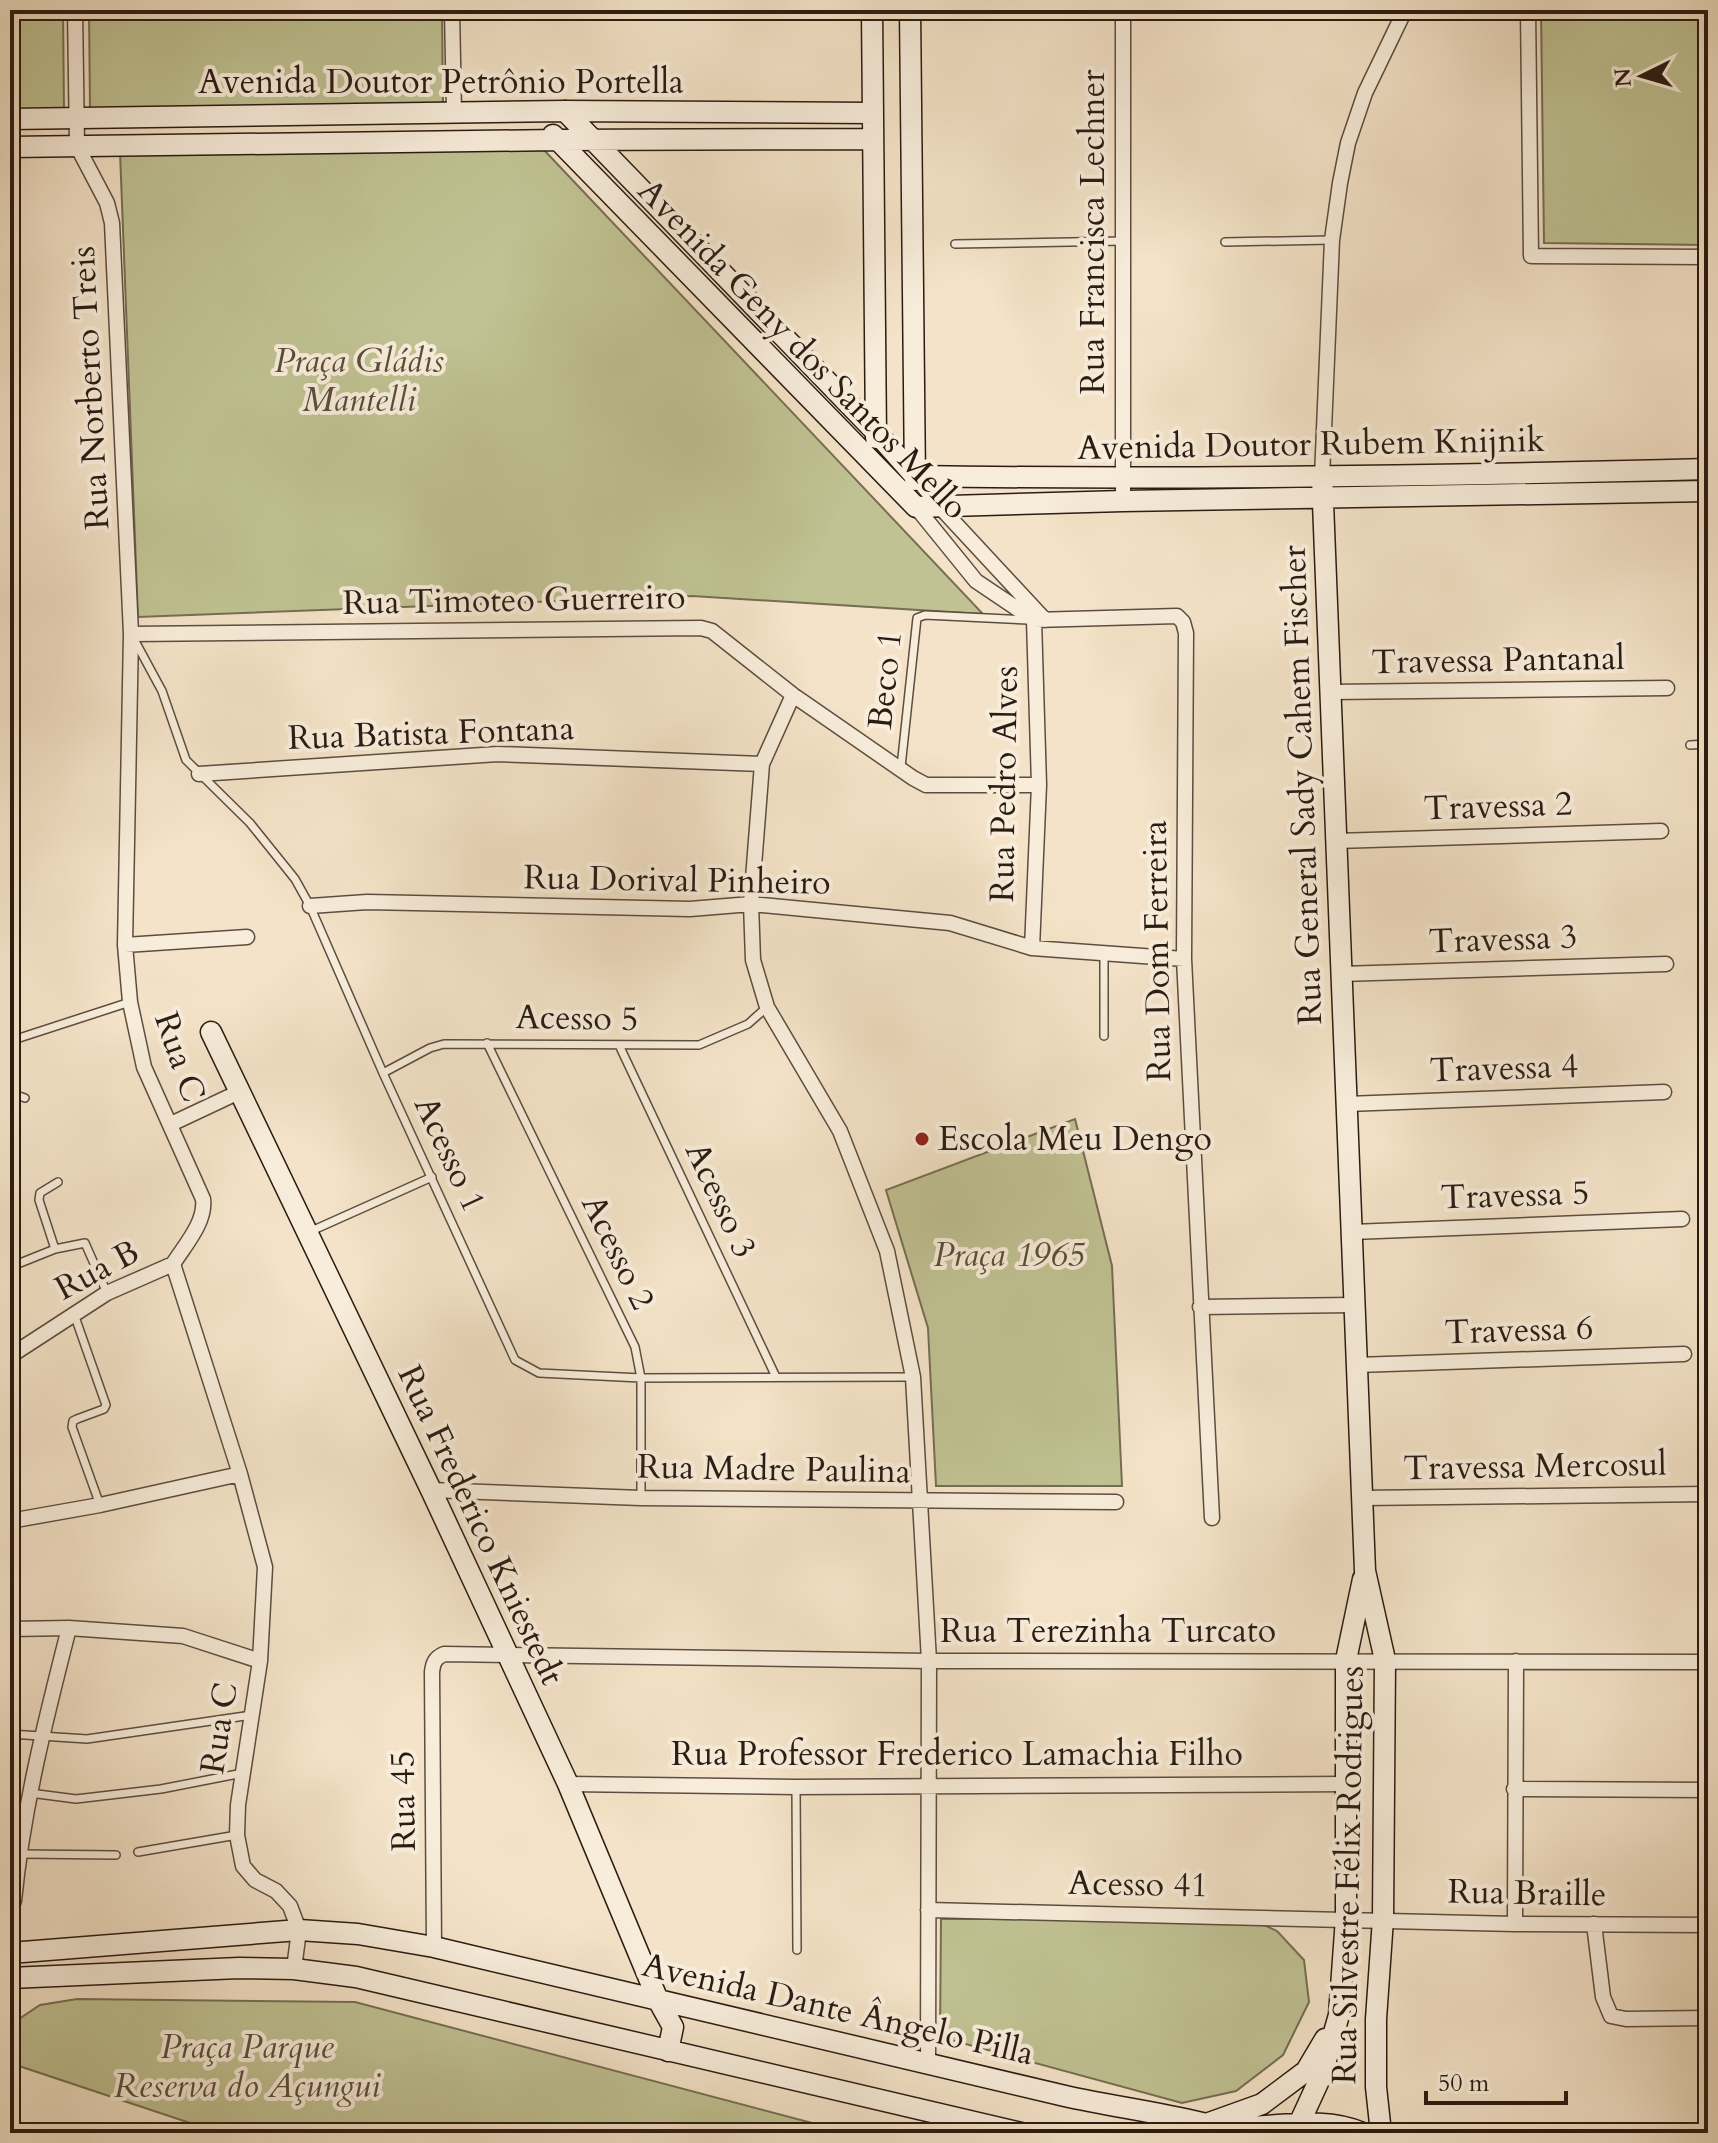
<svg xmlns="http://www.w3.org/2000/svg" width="1718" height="2143" font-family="Cardo,serif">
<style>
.green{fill:#c0c293;stroke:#766e53;stroke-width:2}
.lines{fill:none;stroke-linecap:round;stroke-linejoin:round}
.lane-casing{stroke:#5d4d40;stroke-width:10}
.street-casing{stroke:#5d4d40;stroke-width:17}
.secondary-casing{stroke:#2b1b13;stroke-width:23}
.lane{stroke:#f8eddb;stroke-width:7}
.street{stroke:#f8eddb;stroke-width:14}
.secondary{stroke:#f8eddb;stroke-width:20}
.poi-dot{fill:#8f2418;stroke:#f8eddb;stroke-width:3}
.labels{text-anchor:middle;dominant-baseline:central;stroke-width:8;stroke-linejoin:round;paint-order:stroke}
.street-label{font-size:34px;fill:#2b1b13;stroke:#f8eddb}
.park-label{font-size:34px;font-style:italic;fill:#584d39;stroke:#f8eddb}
.poi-label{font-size:34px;fill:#2b1b13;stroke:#f8eddb;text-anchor:start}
</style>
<rect width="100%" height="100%" fill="#f4e3c8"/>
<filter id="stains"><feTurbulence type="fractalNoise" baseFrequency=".0025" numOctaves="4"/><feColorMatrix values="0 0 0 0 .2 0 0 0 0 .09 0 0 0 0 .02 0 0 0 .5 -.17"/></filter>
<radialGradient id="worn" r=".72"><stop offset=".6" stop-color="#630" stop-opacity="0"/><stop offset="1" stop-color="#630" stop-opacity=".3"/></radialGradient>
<path class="green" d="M10 10H63L64 111H10Z
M89 10H442L443 103 90 109Z
M1541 10H1708V245L1544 243Z
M544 150 983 614 692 596 138 617 120 152Z
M1075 1119 1112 1266 1122 1486H936L928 1328 886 1190Z
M1249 1918 1277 1931 1304 1960 1309 2002 1283 2055 1236 2091 1182 2103 940 2037 941 1919Z
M77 1999 355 2002 850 2133H220L13 2064 17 2047H10V2027L13 2023 40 2005Z"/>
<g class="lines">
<defs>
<path id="lane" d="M1225 242 1332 240
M955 244 1124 241
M135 641 162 691 186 760 250 823 295 879 310 906 383 1073 515 1360 539 1373 641 1378 913 1377
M1690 745 1708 744
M901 767 917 618 925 615 1029 620
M1104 954V1036
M10 1041 130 1002
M487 1043 635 1347 641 1378V1498
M619 1045 776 1377
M383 1073 430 1048 444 1044 699 1045 748 1024 767 1007
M10 1093 25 1098
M309 1232 432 1177
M55 1249 39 1200 40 1193 58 1182
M10 1267 55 1249 85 1243 107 1293
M74 1314 106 1405 104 1409 77 1419 73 1421 72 1427 100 1505
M10 1734 87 1739 252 1715
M796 1787 797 1950
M30 1793 76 1799 161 1789 243 1773
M138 1852 237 1835
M21 1854 116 1855"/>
<path id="street" d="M75 10 77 146 107 203 112 223 131 634 125 945 130 1002 144 1067 203 1199C206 1222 185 1245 173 1264L240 1474 265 1567 260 1661 238 1805 237 1835 243 1866 255 1880 276 1891 290 1906 299 1930 294 1969
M452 10 454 112
M1528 10 1531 256 1708 257
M915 476 940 507 1045 620
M1322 477 1332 240 1340 183 1348 143 1365 93 1405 10
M1123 501V10
M916 507 976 581 1034 620
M1034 620 1177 616 1183 622 1186 633 1184 959 1212 1518
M131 634 701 628 712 631 793 695 913 778 926 785H1039
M1330 692 1667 688
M793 695 762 764 751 904 753 960 767 1007 840 1131 887 1251 913 1377 929 1661 928 2063
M199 774 498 754 762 764
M1336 841 1661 831
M310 906 367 902 690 909 751 904 950 923 1032 948 1184 959
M125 945 247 937
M1032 948 1039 785 1034 620
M1341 974 1666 964
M1347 1104 1664 1092
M171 1124 239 1092
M1352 1232 1682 1219
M1200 1307 1354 1305
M10 1356 107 1293 173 1264
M1357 1365 1684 1354
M431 1490 641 1498 1116 1502
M1362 1498 1708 1494
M10 1521 100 1505 240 1474
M10 1629 69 1628 183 1636 260 1661
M568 1784 796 1787 1347 1784
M1514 1789 1708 1790
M14 1901C23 1808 46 1718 69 1628
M928 1910 1515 1924 1708 1925
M1515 1924 1516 1661
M1594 1924 1603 1997 1611 2016 1626 2019 1708 2018
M434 1947 432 1672C433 1663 435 1658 444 1654L929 1661 1708 1662"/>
<path id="secondary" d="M872 10 876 438
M910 10 915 480
M565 111 876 432 915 476C1179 480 1444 476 1708 469
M10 119 565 111 873 113
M553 135 916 507
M10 147 557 140 872 139
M1322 477 1365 1571 1385 1660 1383 1919 1376 2019V2087L1381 2133
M916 507 1123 501 1708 491
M211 1032 431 1490 568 1784 658 2000 673 2027 668 2051
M10 1953 299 1930 358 1934 434 1947C645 1997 855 2047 1065 2096 1110 2106 1157 2112 1202 2123 1256 2136 1311 2111 1363 2133
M10 1978 239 1968 294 1969 356 1977 1021 2133
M1209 2123 1262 2104 1306 2071 1325 2039
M1293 2131 1299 2124 1322 2074 1339 2015 1346 1918V1660L1363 1579"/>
</defs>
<use href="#lane" class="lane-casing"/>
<use href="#street" class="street-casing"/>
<use href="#secondary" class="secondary-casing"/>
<use href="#lane" class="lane"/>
<use href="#street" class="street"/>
<use href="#secondary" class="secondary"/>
</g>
<circle class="poi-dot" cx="922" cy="1139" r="8"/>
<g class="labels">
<g class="street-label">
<text x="441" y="82">Avenida Doutor Petrônio Portella</text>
<text transform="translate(1093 232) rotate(-90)">Rua Francisca Lechner</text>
<text transform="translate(803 349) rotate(46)">Avenida Geny dos Santos Mello</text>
<text transform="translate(90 388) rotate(-93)">Rua Norberto Treis</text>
<text transform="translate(1311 444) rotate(-1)">Avenida Doutor Rubem Knijnik</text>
<text transform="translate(514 600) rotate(-1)">Rua Timoteo Guerreiro</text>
<text transform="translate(1498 660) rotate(-1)">Travessa Pantanal</text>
<text transform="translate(885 680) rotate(-84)">Beco 1</text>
<text transform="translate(431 733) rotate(-2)">Rua Batista Fontana</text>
<text transform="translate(1004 784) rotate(-89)">Rua Pedro Alves</text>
<text transform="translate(1302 785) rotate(-92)">Rua General Sady Cahem Fischer</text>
<text transform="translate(1498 806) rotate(-2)">Travessa 2</text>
<text transform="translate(677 880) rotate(1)">Rua Dorival Pinheiro</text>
<text transform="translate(1503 939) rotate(-2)">Travessa 3</text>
<text transform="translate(1157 951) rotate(-91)">Rua Dom Ferreira</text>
<text transform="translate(577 1018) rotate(1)">Acesso 5</text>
<text transform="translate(180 1057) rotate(71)">Rua C</text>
<text transform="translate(1504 1068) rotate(-2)">Travessa 4</text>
<text transform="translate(450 1154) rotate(65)">Acesso 1</text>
<text transform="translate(1515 1195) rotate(-2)">Travessa 5</text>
<text transform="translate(721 1200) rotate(65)">Acesso 3</text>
<text transform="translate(618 1252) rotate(64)">Acesso 2</text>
<text transform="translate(97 1270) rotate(-28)">Rua B</text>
<text transform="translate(1519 1330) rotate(-2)">Travessa 6</text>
<text transform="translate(1535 1466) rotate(-1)">Travessa Mercosul</text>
<text transform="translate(774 1469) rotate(1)">Rua Madre Paulina</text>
<text transform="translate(481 1525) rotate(65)">Rua Frederico Kniestedt</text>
<text x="1108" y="1631">Rua Terezinha Turcato</text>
<text transform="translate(219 1728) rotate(-81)">Rua C</text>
<text x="957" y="1754">Rua Professor Frederico Lamachia Filho</text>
<text transform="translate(403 1801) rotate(-91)">Rua 45</text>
<text transform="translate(1348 1875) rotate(-89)">Rua Silvestre Félix Rodrigues</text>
<text transform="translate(1138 1884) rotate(1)">Acesso 41</text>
<text transform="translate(1527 1893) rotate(1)">Rua Braille</text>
<text transform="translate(838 2009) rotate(13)">Avenida Dante Ângelo Pilla</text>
</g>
<g class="park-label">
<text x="359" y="361">Praça Gládis<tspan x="359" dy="39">Mantelli</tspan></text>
<text x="1009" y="1255">Praça 1965</text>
<text x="247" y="2047">Praça Parque<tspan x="247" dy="39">Reserva do Açungui</tspan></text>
</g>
<g class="poi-label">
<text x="938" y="1139">Escola Meu Dengo</text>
</g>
</g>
<rect width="1718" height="2143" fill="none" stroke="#f4e3c8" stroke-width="40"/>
<rect x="12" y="12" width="1694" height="2119" fill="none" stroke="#2b1b13" stroke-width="4"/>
<rect x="20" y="20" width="1678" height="2103" fill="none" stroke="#2b1b13" stroke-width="2"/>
<g transform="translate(1642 76) rotate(265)" stroke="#f8eddb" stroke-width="6" paint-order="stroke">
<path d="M0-6L14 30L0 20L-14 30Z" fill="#2b1b13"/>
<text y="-12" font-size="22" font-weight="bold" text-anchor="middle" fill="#2b1b13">N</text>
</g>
<path d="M1426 2091v12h140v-12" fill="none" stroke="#2b1b13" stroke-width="4"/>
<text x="1438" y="2091" font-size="24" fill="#2b1b13" stroke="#f8eddb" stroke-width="6" paint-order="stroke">50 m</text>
<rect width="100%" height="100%" filter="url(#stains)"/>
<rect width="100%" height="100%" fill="url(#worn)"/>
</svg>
